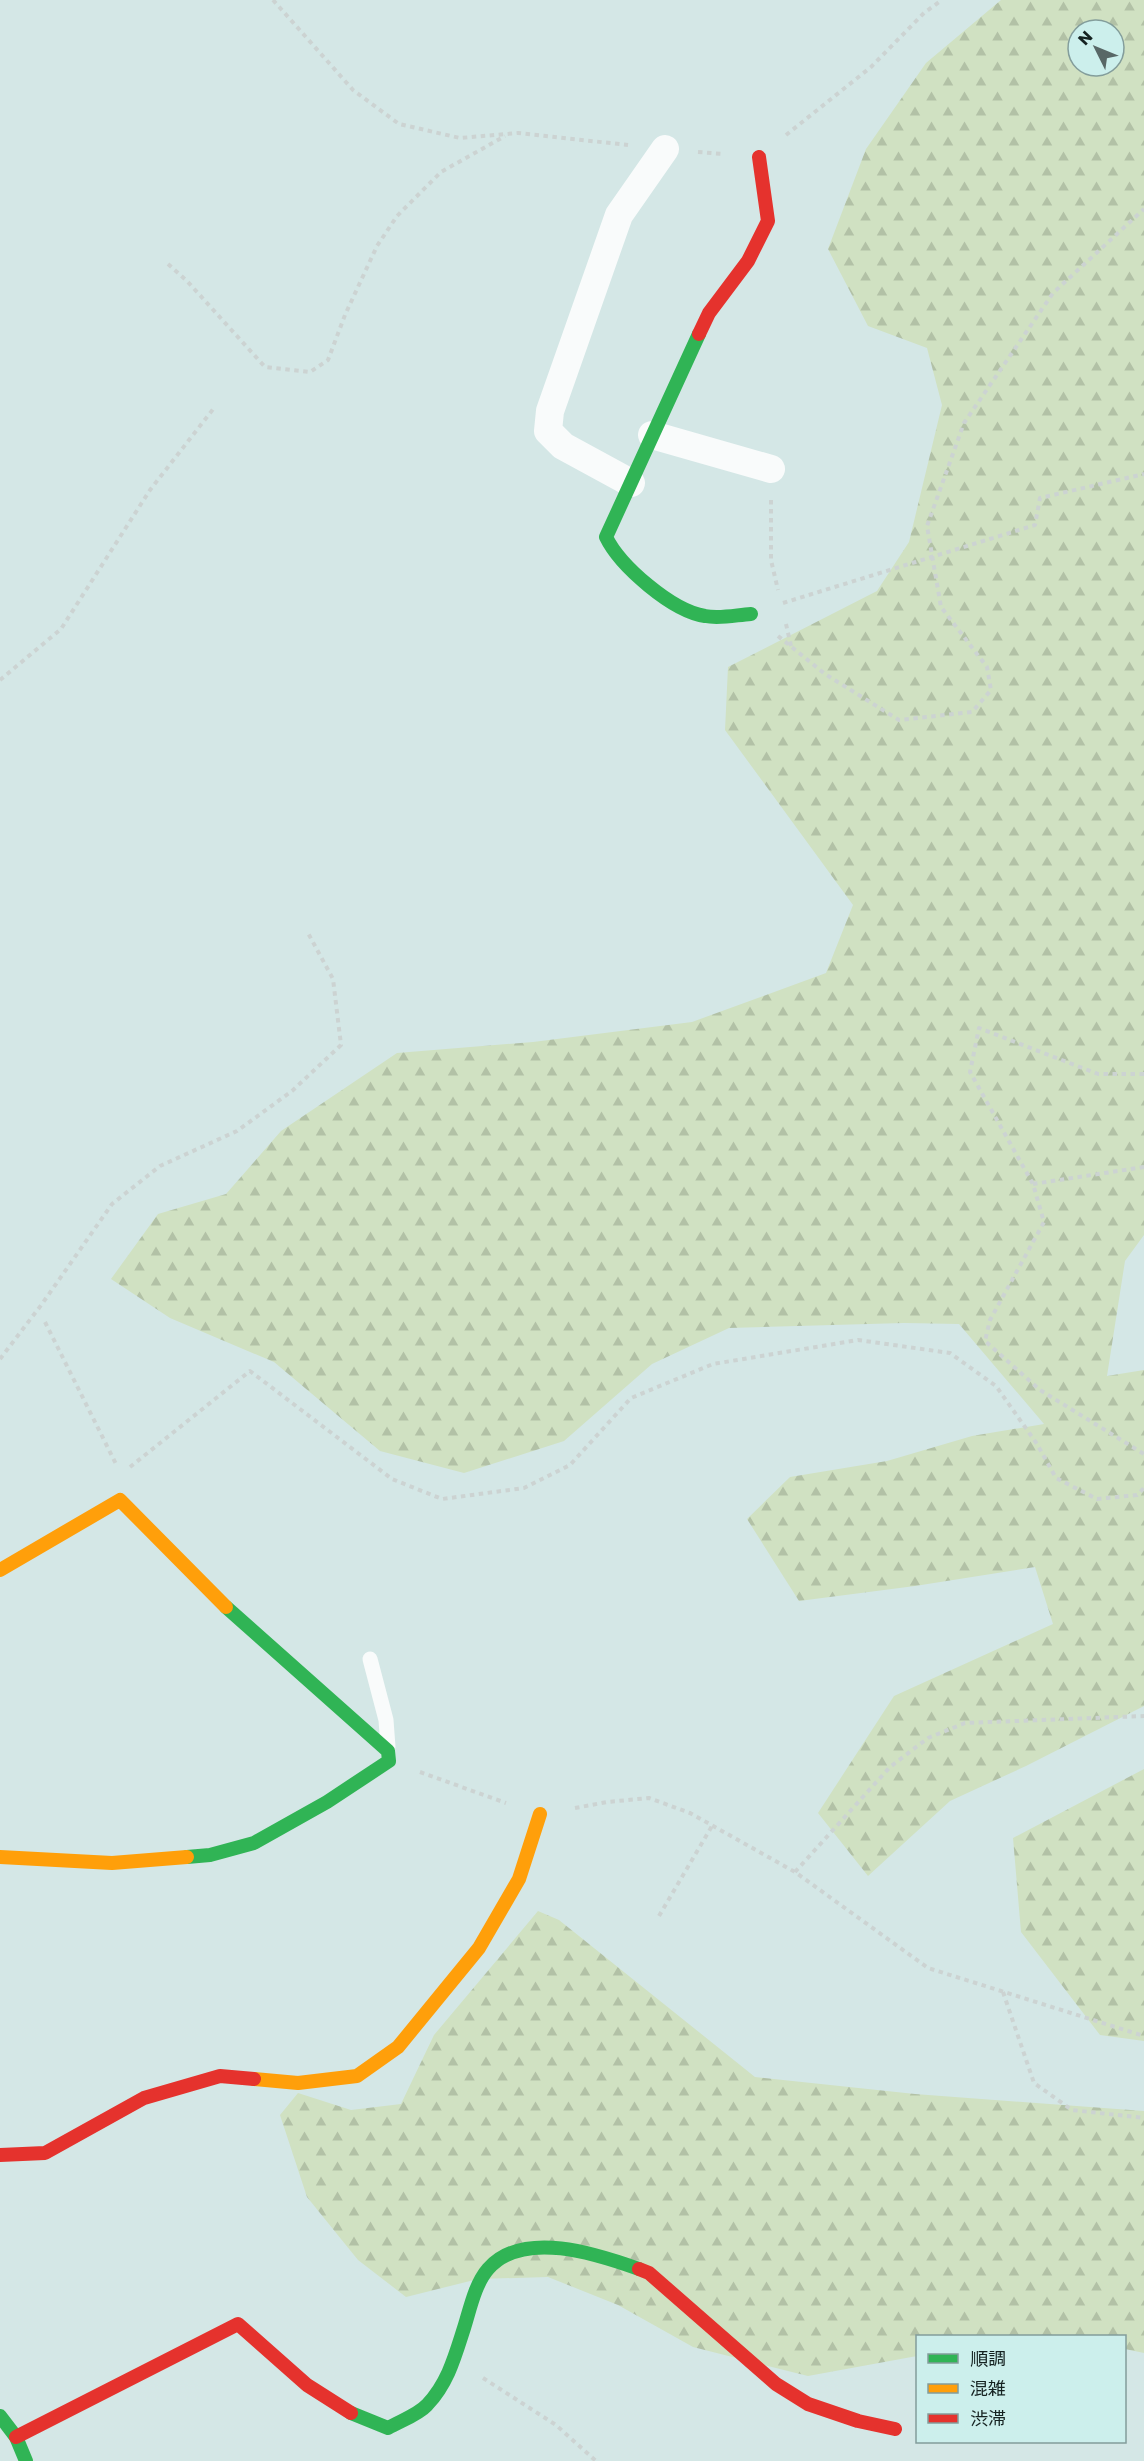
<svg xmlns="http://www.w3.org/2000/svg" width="1144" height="2461" font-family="Poppins,'Noto Sans JP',sans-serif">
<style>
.forest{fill:url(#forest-firs);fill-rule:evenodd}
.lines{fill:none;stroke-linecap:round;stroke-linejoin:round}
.path{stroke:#ccd3d2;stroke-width:4;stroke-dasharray:4.5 4.5;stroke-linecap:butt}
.lane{stroke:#f9fbfb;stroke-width:15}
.street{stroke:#f9fbfb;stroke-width:28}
.fast{stroke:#30b455;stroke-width:14}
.slow{stroke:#ff9f0a;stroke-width:14}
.jam{stroke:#e5322d;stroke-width:14}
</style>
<defs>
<pattern id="forest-firs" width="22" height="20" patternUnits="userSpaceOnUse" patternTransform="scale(1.5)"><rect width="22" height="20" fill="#d0e1c2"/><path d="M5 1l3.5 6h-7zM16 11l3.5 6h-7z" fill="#b2c1a6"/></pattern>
</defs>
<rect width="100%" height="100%" fill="#d4e7e6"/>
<path class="forest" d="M1001 0H1144V1235L1125 1261 1107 1376 1144 1370V1706L1026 1766 950 1801 868 1876 818 1813 894 1696 1053 1624 1035 1567 915 1586 799 1601 747 1519 790 1477 887 1461 972 1436 1044 1424 959 1324 904 1323 729 1328 652 1364 564 1441 464 1473 380 1451 274 1362 170 1318 111 1279 158 1214 226 1194 281 1131 397 1053 533 1042 692 1022 826 973 853 905 725 730 728 667 877 591 909 542 942 405 927 348 868 326 828 249 866 149 926 63ZM1078 30H1114V66H1078Z
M1144 1769V2041L1100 2035 1021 1932 1013 1838Z
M538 1911 559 1920 755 2077 915 2094 1144 2111V2353L1125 2349 1124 2336H918L917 2356 808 2376 693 2347 618 2305 548 2277 478 2279 406 2297 358 2260 307 2197 280 2115 298 2093 351 2110 401 2104 434 2035Z"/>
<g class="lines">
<path class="path" d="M273 0 353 90 399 124 460 138 518 133 628 145
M786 135 871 67 924 13 942 0
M698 152 723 154
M168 264 187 281 265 367 310 372 328 360 345 315 377 246 397 216 441 172 505 136
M771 500V560L778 590
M783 603 1035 525 1040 498 1144 474
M786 624 791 646
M778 636 825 674 899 720 972 712 991 690 987 667 941 607 927 526 964 423 1053 293 1144 209
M0 680 61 629 150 490 214 408
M1144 1074H1098L979 1028 970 1072 1033 1184 1044 1222 990 1320 985 1341 1040 1390 1144 1454
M1033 1184 1144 1167
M45 1322 117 1466
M0 1359 42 1304 112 1204 160 1166 237 1131 292 1091 341 1045 333 979 308 933
M130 1467 250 1371 392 1479 442 1499 524 1488 570 1465 631 1398 713 1364 858 1340 950 1353 996 1386 1037 1444 1056 1478 1097 1499 1137 1495 1144 1488
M420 1772 506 1803
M575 1808 607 1802 649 1798 690 1813 795 1872 928 1968 1144 2036
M795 1872 890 1767 928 1738 965 1723 1144 1716
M659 1916 712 1826
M1003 1992 1034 2083 1072 2110 1144 2118
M483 2378 556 2425 596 2461"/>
<path class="lane" d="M370 1659 386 1720 388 1747"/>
<path class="street" d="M652 435 771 469
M631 483 563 446 548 431 550 411 619 215 665 149"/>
<path class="fast" d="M699 334 606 537C620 566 672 611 705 616 720 619 736 615 751 614
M187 1857 210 1855 254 1843 327 1802 389 1761 388 1751 226 1607
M351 2413 388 2428C400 2421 418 2415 427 2405 448 2383 455 2356 464 2328 470 2309 475 2284 488 2269 523 2229 597 2254 639 2269
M0 2416 16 2437 26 2461"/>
<path class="slow" d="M0 1570 120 1500 226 1607
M0 1857 112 1863 187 1857
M254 2079 298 2083 357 2076 398 2047 479 1948 519 1879 540 1814"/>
<path class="jam" d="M699 334 709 313 748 261 768 221 759 157
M0 2155 45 2153 144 2098 220 2076 254 2079
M639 2269 649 2273 776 2384 808 2404 858 2421 895 2429
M16 2437 238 2324 307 2385 351 2413"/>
</g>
<rect x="916" y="2335" width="210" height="108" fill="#ccefec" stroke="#839d9b" stroke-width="1.5"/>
<rect x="928" y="2354" width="30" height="9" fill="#30b455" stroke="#839d9b" stroke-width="1.5"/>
<text x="970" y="2365" font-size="18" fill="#152221">順調</text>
<rect x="928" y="2384" width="30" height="9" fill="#ff9f0a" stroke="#839d9b" stroke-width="1.5"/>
<text x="970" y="2395" font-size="18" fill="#152221">混雑</text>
<rect x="928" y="2414" width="30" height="9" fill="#e5322d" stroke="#839d9b" stroke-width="1.5"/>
<text x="970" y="2425" font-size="18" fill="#152221">渋滞</text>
<g transform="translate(1096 48) rotate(313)"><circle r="28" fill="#ccefec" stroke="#839d9b" stroke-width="1.5"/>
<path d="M0-4.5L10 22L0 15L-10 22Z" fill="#586766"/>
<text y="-9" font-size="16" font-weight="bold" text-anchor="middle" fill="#152221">N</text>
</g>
</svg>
